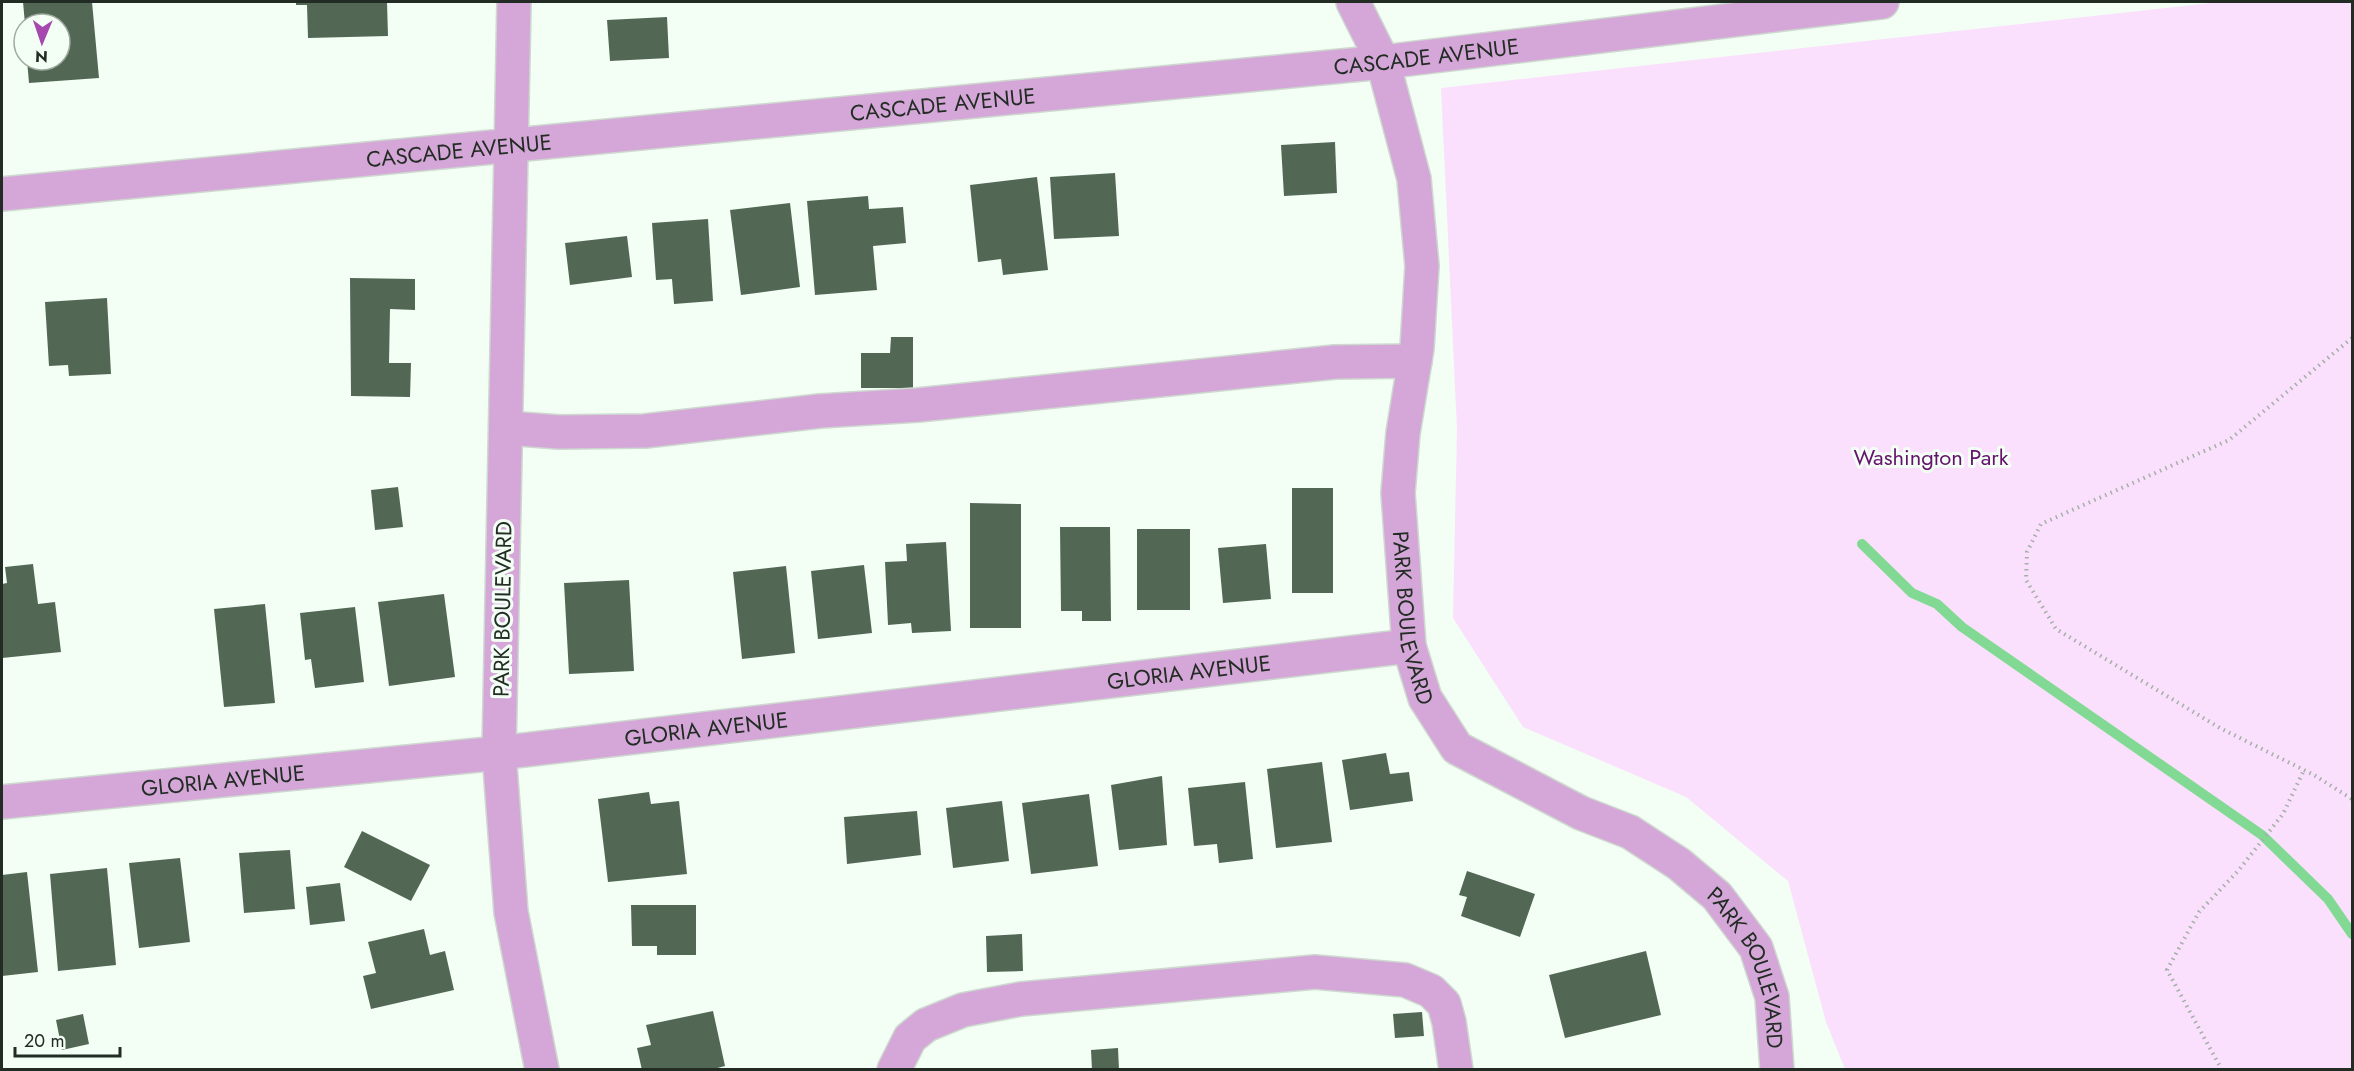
<svg xmlns="http://www.w3.org/2000/svg" width="2354" height="1071" font-family="Jost,sans-serif">
<style>
.green{fill:#fae0fc}
.lines{fill:none;stroke-linecap:round;stroke-linejoin:round}
.stream{stroke:#82d994;stroke-width:10}
.building{fill:#526855}
.minor-casing{stroke:#cdd8cf;stroke-width:36}
.path{stroke:#a5afa7;stroke-width:4;stroke-dasharray:1.5 4.5;stroke-linecap:butt}
.minor{stroke:#d5a7d8;stroke-width:33}
.labels{text-anchor:middle;dominant-baseline:central;stroke-width:6;stroke-linejoin:round;paint-order:stroke}
.street-label{font-size:22px;fill:#222c24;stroke:#f3fef5}
.park-label{font-size:22px;fill:#66116e;stroke:#f3fef5}
</style>
<rect width="100%" height="100%" fill="#f3fef5"/>
<path class="green" d="M2220 2H2352V1069H1845L1826 1022 1788 881 1686 797 1523 727 1453 618 1457 429 1441 88Z"/>
<g class="lines">
<path class="stream" d="M1862 544 1912 593 1937 604 1962 627 2262 835 2328 899 2352 934"/>
</g>
<path class="building" d="M23 2H92L99 78 29 83 27 60H60V24H25Z
M296 2H387L388 36 308 38 307 5H296Z
M667 17 669 58 610 61 607 20Z
M1335 142 1337 193 1284 196 1281 145Z
M1115 173 1119 236 1054 239 1050 177Z
M1037 177 1048 270 1003 275 1001 259 978 262 970 185Z
M868 196 869 209 903 207 906 243 873 246 877 290 815 295 807 201Z
M790 203 800 287 741 295 730 210Z
M708 219 713 301 674 304 672 279 656 280 652 223Z
M627 236 632 277 570 285 565 243Z
M350 278 415 279V310L390 309 389 363H411L410 397 351 396Z
M107 298 111 374 69 376 68 365 49 366 45 302Z
M891 337H913V388H861V353H890Z
M398 487 403 527 375 530 371 490Z
M1292 488H1333V593H1292Z
M970 503 1021 504V628H970Z
M1060 527H1110L1111 621H1082V611H1061Z
M1137 529H1190V610H1137Z
M946 542 951 631 912 633 911 623 888 625 885 562 907 561 906 544Z
M1266 544 1271 599 1223 603 1218 548Z
M33 564 38 604 55 602 61 652 2 658V584L7 583 5 567Z
M864 565 872 633 818 639 811 571Z
M786 566 795 653 742 659 733 572Z
M629 580 634 671 569 674 564 583Z
M444 594 455 677 389 686 378 602Z
M265 604 275 703 224 707 214 609Z
M355 607 364 682 315 688 311 659 305 660 300 613Z
M1386 753 1390 774 1409 772 1413 801 1350 810 1342 760Z
M1322 762 1332 842 1276 848 1267 769Z
M1162 776 1167 845 1119 850 1111 785Z
M1245 782 1253 859 1219 863 1217 844 1194 846 1188 788Z
M649 792 651 804 679 801 687 874 608 882 598 799Z
M1089 794 1098 866 1031 874 1022 803Z
M1002 801 1009 861 953 868 946 808Z
M917 811 921 855 847 864 844 817Z
M362 831 430 865 411 901 344 867Z
M290 850 295 909 244 913 239 853Z
M180 858 190 942 139 948 129 863Z
M107 868 116 965 58 971 50 874Z
M1467 871 1535 894 1520 937 1461 916 1467 897 1459 895Z
M27 872 38 972 2 976V875Z
M340 883 345 921 310 925 306 887Z
M631 905H696V955H657V946H632Z
M424 929 430 955 445 951 454 990 371 1009 363 976 376 973 368 942Z
M1022 934 1023 971 987 972 986 936Z
M1646 951 1661 1015 1565 1038 1549 975Z
M713 1011 725 1066 710 1070H642L637 1048 651 1045 646 1025Z
M1422 1012 1424 1036 1395 1038 1393 1014Z
M83 1014 89 1044 62 1050 56 1020Z
M1118 1048 1119 1070H1092L1091 1050Z"/>
<g class="lines">
<defs>
<g id="minor">
<path d="M514 2 499 753 511 912 542 1070"/>
<path id="s1" d="M1353 2 1383 62 1414 179 1422 266 1417 348 1403 433 1398 493 1409 646 1425 698 1457 748 1581 813 1630 832 1679 864 1717 896 1756 948 1772 997 1777 1070"/>
<path id="s2" d="M2 194 1383 62 1882 2"/>
<path d="M506 428 559 432 645 431 820 411 918 405 1335 362 1415 361"/>
<path id="s3" d="M2 802 499 753 1409 646"/>
<path d="M894 1070 910 1038 926 1025 963 1010 1021 999 1315 972 1405 980 1431 991 1444 1004 1449 1022 1456 1070"/>
</g>
</defs>
<use href="#minor" class="minor-casing"/>
<path class="path" d="M2352 338 2229 440 2041 524 2027 552 2026 580 2056 629 2220 728 2314 775 2352 799
M2222 1070 2167 970 2199 912 2238 871 2283 814 2304 770"/>
<use href="#minor" class="minor"/>
</g>
<g class="labels">
<g class="street-label">
<text stroke="none"><textPath href="#s2" startOffset="1431">CASCADE AVENUE</textPath></text>
<text stroke="none"><textPath href="#s2" startOffset="945">CASCADE AVENUE</textPath></text>
<text stroke="none"><textPath href="#s2" startOffset="459">CASCADE AVENUE</textPath></text>
<text transform="translate(502 609) rotate(-89)">PARK BOULEVARD</text>
<text stroke="none"><textPath href="#s1" startOffset="630">PARK BOULEVARD</textPath></text>
<text stroke="none"><textPath href="#s3" startOffset="1194">GLORIA AVENUE</textPath></text>
<text stroke="none"><textPath href="#s3" startOffset="708">GLORIA AVENUE</textPath></text>
<text stroke="none"><textPath href="#s3" startOffset="222">GLORIA AVENUE</textPath></text>
<text stroke="none"><textPath href="#s1" startOffset="1152">PARK BOULEVARD</textPath></text>
</g>
<g class="park-label">
<text x="1931" y="457">Washington Park</text>
</g>
</g>
<rect width="2354" height="1071" fill="none" stroke="#222c24" stroke-width="6"/>
<g transform="translate(42 42) rotate(182)"><circle r="28" fill="#f3fef5" stroke="#9faaa1" stroke-width="1.5"/>
<path d="M0-4.5L10 22L0 15L-10 22Z" fill="#a747b0"/>
<text y="-9" font-size="16" font-weight="bold" text-anchor="middle" fill="#222c24">N</text>
</g>
<path d="M15 1047v9h105v-9" fill="none" stroke="#222c24" stroke-width="3"/>
<text x="24" y="1047" font-size="18" fill="#222c24" stroke="#f3fef5" stroke-width="4.5" paint-order="stroke">20 m</text>
</svg>
